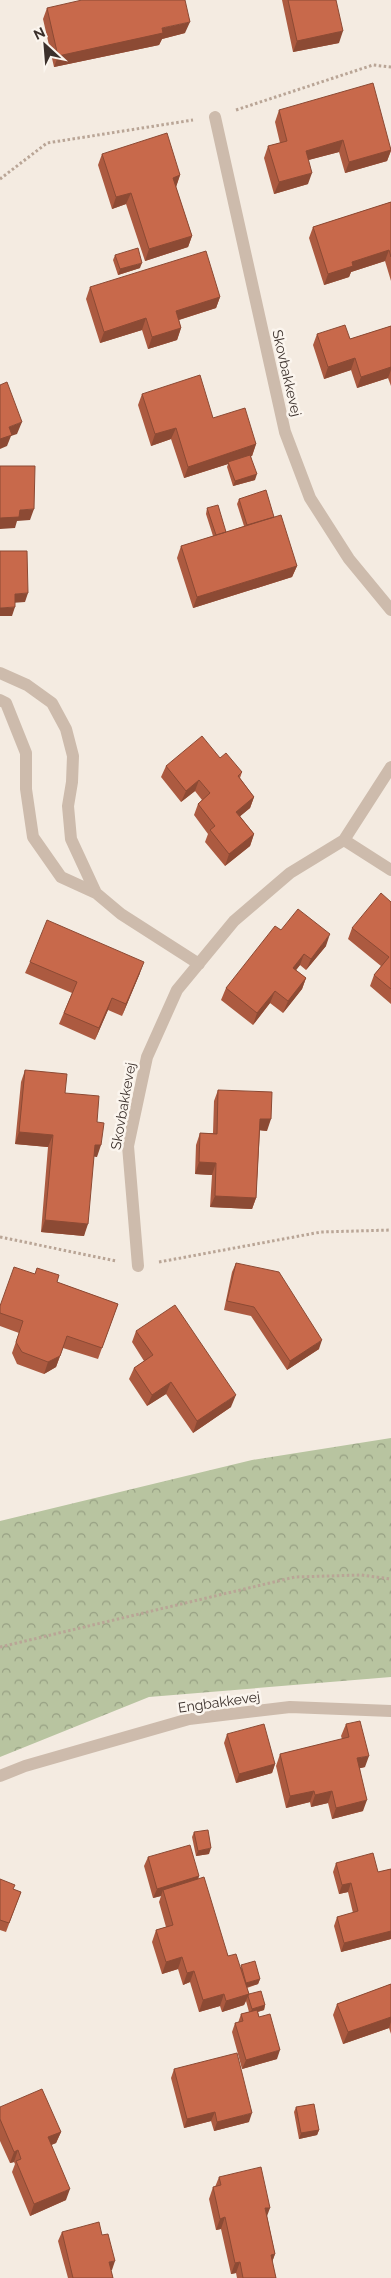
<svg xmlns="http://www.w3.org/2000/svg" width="391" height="2278" font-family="Raleway,sans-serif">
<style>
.forest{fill:url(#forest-crowns)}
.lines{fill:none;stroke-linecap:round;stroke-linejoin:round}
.path{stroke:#b9a596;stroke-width:3;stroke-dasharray:2.5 2.5;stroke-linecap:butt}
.street{stroke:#cdbbac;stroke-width:12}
.wall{fill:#ac5a40}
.shaded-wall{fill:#8c4a34}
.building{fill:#c8694b;stroke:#8c4a34}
.labels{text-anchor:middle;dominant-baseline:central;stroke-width:5;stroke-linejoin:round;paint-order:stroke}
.street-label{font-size:14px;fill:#3b302b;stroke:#fbf5ee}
</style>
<defs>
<pattern id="forest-crowns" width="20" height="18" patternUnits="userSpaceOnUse" patternTransform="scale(1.25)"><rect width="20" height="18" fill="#b8c4a0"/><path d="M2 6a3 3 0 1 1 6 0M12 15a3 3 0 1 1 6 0" fill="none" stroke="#97a083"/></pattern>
</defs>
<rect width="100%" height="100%" fill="#f4ebe1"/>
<path class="forest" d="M391 1438V1677L149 1697 0 1757V1521L252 1460Z"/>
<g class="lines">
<path class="path" d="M236 110 373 65 391 67
M0 179 47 143 193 120
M0 1237 116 1261
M159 1262 321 1232 391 1230
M0 1647 295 1577 361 1575 391 1579"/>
<path class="street" d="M215 117 285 432 310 498 349 559 391 610
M0 673 27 685 52 703 66 729 73 756 72 782 68 806 71 839 96 893
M0 700 6 703 26 753V789L33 837 61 877 96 893 121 914 199 964
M344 840 391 870
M138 1266 128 1146 147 1057 177 990 234 921 290 873 344 840 391 767
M0 1776 25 1766 189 1719 290 1707 391 1711"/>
</g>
<path class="wall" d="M282 0H336L339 43 293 52Z
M47 8 185 33 162 39 159 45 54 67 43 19Z
M279 110 391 148V151L387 161 345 173 339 152 308 160V184L274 194 264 158 268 146 280 143 275 122Z
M102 154 180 175 176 187 192 236 188 247 145 261 126 204 112 209 98 165Z
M391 202V281L385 261 351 272 349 277 324 285 309 238 313 227Z
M115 255 140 268 118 275 113 260Z
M90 287 220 297 216 308 179 320 181 328 177 340 148 349 142 330 100 343 86 299Z
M391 326V386L388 378 357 388 351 370 324 379 313 345 317 334 350 339Z
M142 394 213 418 256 444 252 456H251L255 480 233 486 227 467 228 464 184 478 171 439 151 446 138 405Z
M239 499 274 517 297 566 292 577 193 608 177 558 181 546 213 536 206 514 207 508 226 532 244 526 237 504Z
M220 758 242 772 240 778 254 797 250 808 240 816 254 834 250 846 225 866 205 842 208 834 194 815 198 804 202 800 195 791 181 802 161 777 166 766Z
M391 902V1004L370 986 374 975 381 966 348 939 352 928Z
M281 930 326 946 306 970 300 965 296 970 306 978 302 989 283 1013 270 1003 253 1025 221 1000 226 988Z
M30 962 140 973 122 1016 108 1010 95 1040 59 1024 72 993 25 973Z
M25 1070 65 1093 97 1122V1157L94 1156 84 1236 41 1232 48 1147 15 1144 21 1082Z
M218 1090 267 1131 260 1130 256 1198 252 1209 210 1207 212 1175 195 1174 196 1145 200 1133H213L214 1101Z
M236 1263 319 1349 287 1370 251 1316 224 1310 232 1272Z
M57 1282 118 1304 98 1359 63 1348 56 1367 44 1374 17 1364 12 1353 19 1333 0 1326V1305Z
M136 1331 231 1407 193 1433 166 1394 147 1406 129 1379 134 1368 144 1361 132 1342Z
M346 1724 365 1767 360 1768 363 1811 332 1819 328 1803 311 1807 310 1802 286 1808 276 1766 280 1754 342 1739 341 1736Z
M227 1734 275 1764 272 1773 236 1783 224 1743Z
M194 1832 209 1854 196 1856 192 1837Z
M148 1857 199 1876 198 1880 228 1956 240 1967 260 1979 258 1984 247 1988 249 1994 265 2005 264 2010 258 2012 259 2017 277 2059 242 2069 232 2032 235 2023H238L241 2014 249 2012 246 2001 244 2005 222 2012 220 2006 199 2012 190 1982 183 1985 178 1969 162 1974 152 1942 156 1930 166 1927 159 1902 161 1896 153 1898 144 1866Z
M336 1863 378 1872 391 1869V1939L341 1952 334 1926 337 1917 353 1913 348 1892 339 1894 333 1872Z
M0 1879 13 1889 21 1892 6 1932 0 1930Z
M391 1984V2034L389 2028 343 2044 333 2015 337 2004Z
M174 2069 249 2122 214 2131 211 2121 184 2128 171 2078Z
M0 2107 61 2132 56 2143 51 2145 66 2200 30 2216 12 2172 15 2164 14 2162 10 2163 0 2141Z
M296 2107 319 2130 317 2135 299 2139 294 2112Z
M219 2177 267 2216 275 2254 272 2262 276 2278H237L236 2273 231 2274 221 2229 216 2230 209 2199 213 2187H215Z
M62 2232 112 2270H111L113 2278H68L58 2241Z"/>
<path class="shaded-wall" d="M190 22 185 33 162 39 159 45 54 67 58 56 162 28Z
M343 31 339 43 293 52 297 41Z
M343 140 339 152 301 162 306 151Z
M391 150 387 161 345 173 349 162Z
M312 173 308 184 274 194 279 182Z
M180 175 176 187 169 189 173 178Z
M131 193 126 204 112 209 116 197Z
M192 236 188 247 145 261 149 249Z
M389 250 385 261 351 272 349 277 324 285 328 274 352 262Z
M142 263 140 268 118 275 120 269Z
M220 297 216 308 172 322 176 311Z
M146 318 142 330 100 343 104 332Z
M181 328 177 340 148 349 152 337Z
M355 358 351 370 324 379 328 367Z
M391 367V370L388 378 357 388 361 377Z
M22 422 17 434 11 436 7 446 0 449V439L9 427Z
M176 428 171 439 151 446 155 434Z
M256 444 252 456 229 463 228 462V464L184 478 188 467Z
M257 474 255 480 233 486 235 481Z
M34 509 30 520 17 521 15 528 0 529V518L20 510Z
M297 566 292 577 193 608 197 597Z
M28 593 25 602 11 603 15 594Z
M15 607 12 616H0V608Z
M199 780 195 791 181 802 186 791Z
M254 797 250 808 232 823 236 812Z
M254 834 250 846 225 866 229 854Z
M330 934 326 946 306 970 311 959Z
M304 954 300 965 289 979 293 968Z
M144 962 140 973 122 1016 126 1004Z
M306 978 302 989 283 1013 288 1001Z
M275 991 270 1003 253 1025 257 1013Z
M112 998 108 1010 95 1040 99 1028Z
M260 1119H271L267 1131 256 1130Z
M19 1132 53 1135 48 1147 15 1144Z
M95 1145H101L97 1157 91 1156Z
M199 1162 216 1163 212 1175 195 1174Z
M215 1196 256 1198 252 1209 210 1207Z
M45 1220 88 1224 84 1236 41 1232Z
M322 1340 319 1349 287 1370 290 1361Z
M60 1356 56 1367 44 1374 48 1362Z
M171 1382 166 1394 147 1406 152 1395Z
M236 1395 231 1407 193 1433 197 1421Z
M369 1756 365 1767 353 1770 357 1758Z
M275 1764 272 1773 236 1783 239 1774Z
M314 1791 310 1802 286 1808 290 1796Z
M332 1791 328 1803 311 1807 315 1795Z
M367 1800 363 1811 332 1819 336 1808Z
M211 1848 209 1854 196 1856 198 1851Z
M199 1876 195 1885 163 1890 161 1896 153 1898 157 1889Z
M351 1883 348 1892 339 1894 342 1885Z
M391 1931V1939L341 1952 344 1943Z
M182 1957 178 1969 162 1974 166 1962Z
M194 1971 190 1982 183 1985 187 1973Z
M260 1979 258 1984 244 1988 246 1983Z
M224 1994 220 2006 199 2012 203 2000Z
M249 1994 244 2005 222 2012 226 2001Z
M265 2005 264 2010 250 2014 252 2009Z
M391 2017V2022L389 2028 343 2044 348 2032Z
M280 2050 277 2059 242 2069 246 2060Z
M215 2112 211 2121 184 2128 187 2119Z
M252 2113 249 2122 214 2131 217 2122Z
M319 2130 317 2135 299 2139 301 2133Z
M61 2132 56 2143 44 2148 48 2137Z
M18 2150 14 2162 10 2163 14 2152Z
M70 2189 66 2200 30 2216 34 2204Z
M265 2208H270L266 2219Z
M225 2217 221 2229 216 2230 220 2219Z
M275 2254 271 2265V2255Z
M115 2261 112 2270 106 2271 109 2262Z
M240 2262 236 2273 231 2274 235 2263Z"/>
<path class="building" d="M82 0H185L190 22 162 28 163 33 58 56 47 8Z
M288 0H336L343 31 297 41Z
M373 83 391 150 349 162 343 140 306 151 312 173 279 182 268 146 287 141 279 110Z
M167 133 180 175 173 178 192 236 149 249 131 193 116 197 102 154Z
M391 202V257L389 250 352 262 353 266 328 274 313 227Z
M138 248 142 263 120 269 115 255Z
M206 251 220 297 176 311 181 328 152 337 146 318 104 332 90 287Z
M345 325 350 339 391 326V367L361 377 355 358 328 367 317 334Z
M200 375 213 418 245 408 256 444 188 467 176 428 155 434 142 394Z
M7 382 22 422 9 427 12 435 0 439V385Z
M250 455 257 474 235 481 228 462Z
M0 466H35L34 509 20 510 19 517 0 518Z
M266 490 274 517 247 525 239 499Z
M218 505 226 532 216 535 207 508Z
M281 515 297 566 197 597 181 546Z
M0 551H27L28 593 15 594V607L0 608Z
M202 736 220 758 226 753 242 772 238 776 254 797 236 812 254 834 229 854 210 830 215 826 198 804 210 793 199 780 186 791 166 766Z
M381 893 391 902V989L374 975 389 957 352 928Z
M298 909 330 934 311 959 304 954 293 968 306 978 288 1001 275 991 257 1013 226 988 275 926 281 930Z
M47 920 144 962 126 1004 112 998 99 1028 64 1013 77 982 30 962Z
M25 1070 67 1074 65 1093 99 1096 97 1122 104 1123 101 1145H95L88 1224 45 1220 53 1135 19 1132Z
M218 1090 272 1092 271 1119H260L256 1198 215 1196 216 1163 199 1162 200 1133 217 1134Z
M236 1263 279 1272 322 1340 290 1361 254 1307 227 1301Z
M14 1267 35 1274 37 1268 59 1275 57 1282 118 1304 102 1348 67 1336 60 1356 48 1362 22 1352 16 1342 23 1321 0 1313V1306Z
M175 1305 236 1395 197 1421 171 1382 152 1395 134 1368 153 1355 136 1331Z
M360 1721 369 1756 357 1758 367 1800 336 1808 332 1791 315 1795 314 1791 290 1796 280 1754 349 1737 346 1724Z
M264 1724 275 1764 239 1774 227 1734Z
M208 1830 211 1848 198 1851 194 1832Z
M190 1845 199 1876 157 1889 148 1857Z
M373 1853 378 1872 391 1869V1931L344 1943 337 1917 358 1911 351 1883 342 1885 336 1863Z
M204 1877 228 1956 236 1954 249 1994 226 2001 224 1994 203 2000 194 1971 187 1973 182 1957 166 1962 156 1930 173 1925 163 1890Z
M0 1879 15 1885 13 1889 21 1892 9 1923 0 1920Z
M255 1961 260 1979 246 1983 241 1965Z
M391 1984V2017L348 2032 337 2004Z
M261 1991 265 2005 252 2009 248 1996 249 1994Z
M257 2010 259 2017 270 2014 280 2050 246 2060 235 2023 243 2021 241 2014Z
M237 2053 252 2113 217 2122 215 2112 187 2119 174 2069Z
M42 2089 61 2132 48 2137 70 2189 34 2204 16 2161 21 2159 18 2150 14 2152 0 2119V2107Z
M314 2104 319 2130 301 2133 296 2107Z
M261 2167 270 2208H265L275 2254 271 2255 276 2278H243L240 2262 235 2263 225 2217 220 2219 213 2187 221 2185 219 2177Z
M99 2222 102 2235 108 2234 115 2261 109 2262 113 2278H73L62 2232Z"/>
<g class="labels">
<g class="street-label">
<text transform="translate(287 373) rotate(77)">Skovbakkevej</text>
<text transform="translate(123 1106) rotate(-80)">Skovbakkevej</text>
<text transform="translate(219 1702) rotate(-8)">Engbakkevej</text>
</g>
</g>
<g transform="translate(45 45) rotate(334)" stroke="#fbf5ee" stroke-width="4" paint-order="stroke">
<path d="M0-4L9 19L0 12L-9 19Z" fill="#3b302b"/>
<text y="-8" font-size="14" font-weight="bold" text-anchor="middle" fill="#3b302b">N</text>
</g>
</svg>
